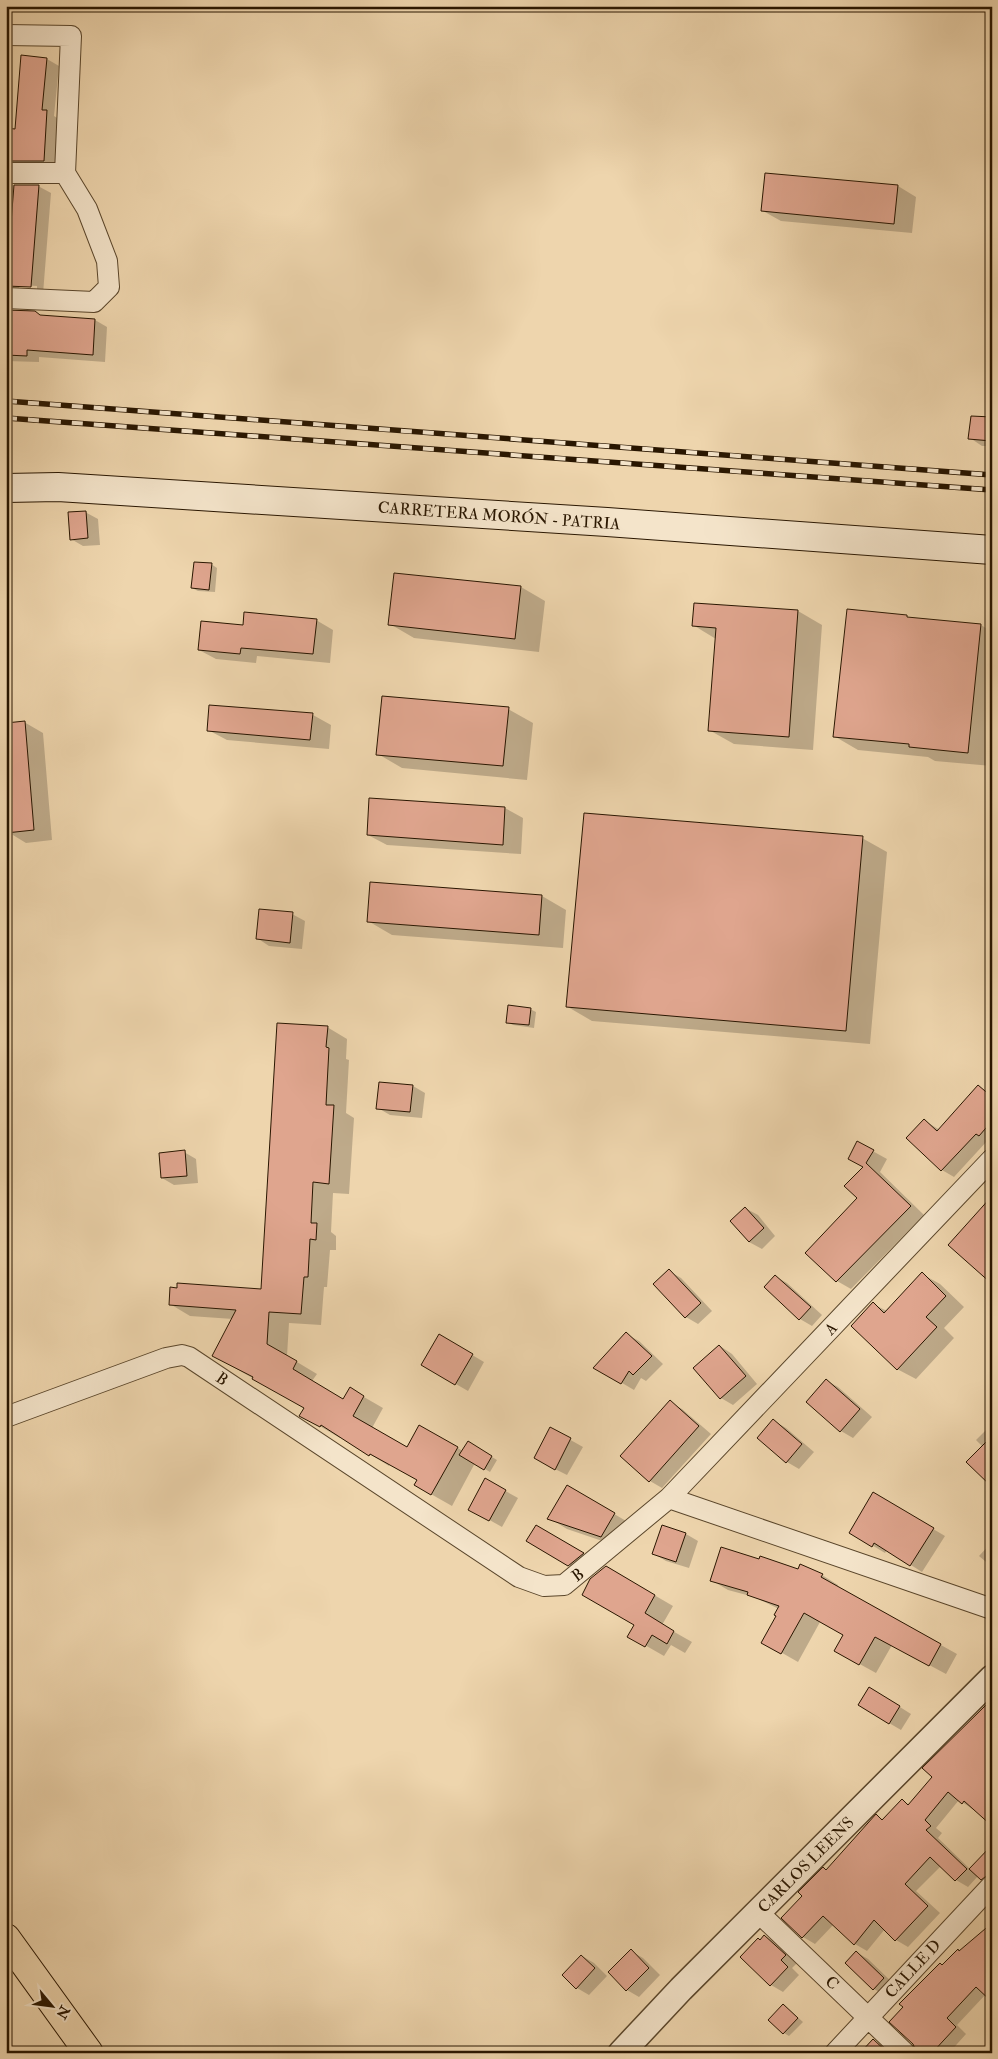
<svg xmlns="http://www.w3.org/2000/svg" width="998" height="2059" font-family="'IM FELL Double Pica',serif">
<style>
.shadow{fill:#0003;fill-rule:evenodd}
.building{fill:#dfa58e;stroke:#291600}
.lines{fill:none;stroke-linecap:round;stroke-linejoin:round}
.minor-casing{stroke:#5a462b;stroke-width:22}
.tertiary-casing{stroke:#5a462b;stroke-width:28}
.secondary-casing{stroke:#291600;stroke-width:30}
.primary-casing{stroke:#291600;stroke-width:30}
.minor{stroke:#f4e4ca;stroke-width:20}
.tertiary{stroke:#f4e4ca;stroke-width:25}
.secondary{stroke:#f4e4ca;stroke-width:28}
.primary{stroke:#eed5ad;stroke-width:28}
.rail-casing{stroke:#291600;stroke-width:5.5}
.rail{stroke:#f4e4ca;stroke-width:4;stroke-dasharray:11;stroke-linecap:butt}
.labels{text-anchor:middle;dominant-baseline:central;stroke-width:4;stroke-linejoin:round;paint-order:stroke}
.street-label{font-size:16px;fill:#291600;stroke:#f4e4ca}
</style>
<rect width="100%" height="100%" fill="#eed5ad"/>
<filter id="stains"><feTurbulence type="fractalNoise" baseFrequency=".004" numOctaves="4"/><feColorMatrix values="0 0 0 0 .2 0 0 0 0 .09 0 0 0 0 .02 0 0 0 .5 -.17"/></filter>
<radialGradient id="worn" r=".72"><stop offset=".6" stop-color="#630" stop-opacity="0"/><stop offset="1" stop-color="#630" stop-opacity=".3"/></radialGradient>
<path class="shadow" d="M47 59 59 66 54 116 59 119 56 167 6 179V130H16Z
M6 181 7 185 38 186 51 193 43 294 20 292 8 285 11 231 6 230ZM19 285 37 286V289L19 288Z
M898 186 916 197 912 233 781 221 763 211Z
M6 311 42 317 95 320 107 327 105 362 39 357V362L6 361Z
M992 419V446H982L970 438Z
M85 512 98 519 100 545 83 546 71 539Z
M211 564 217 568 215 592 198 591 192 588Z
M521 587 545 601 539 652 414 638 390 624Z
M798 611 822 625 813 750 734 744 709 730 716 639 693 625Z
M906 616 910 619 981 625 992 632V766L935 761 928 757 858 750 834 736Z
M316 620 333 630 330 663 257 656 256 663 216 659 199 650 244 627Z
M508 709 533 723 527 780 402 768 378 754Z
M313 715 331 725 329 749 227 740 208 730Z
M24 722 43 733 52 840 26 843 8 832Z
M505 808 523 818 521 854 387 845 368 835Z
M862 838 887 852 870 1044 592 1021 568 1007Z
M542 896 566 910 563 948 392 935 368 921Z
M292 914 305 921 302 949 269 946 257 938Z
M530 1009 536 1012 534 1028 513 1025 507 1022Z
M327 1027 347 1039 346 1059 349 1060 346 1113 354 1118 349 1194 333 1193 331 1232 336 1236V1250H330L327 1287H324L321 1325 289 1323 287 1356 317 1374 312 1381 344 1400 350 1389 383 1408 372 1428 408 1449 420 1427 463 1451 468 1443 497 1460 490 1472 475 1463 452 1506 415 1485 418 1480 390 1464 389 1466 341 1436 340 1438 301 1415 305 1408 214 1356 233 1319 190 1316 170 1304 263 1290Z
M992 1085V1141L988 1140 954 1177 942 1170 908 1138 925 1121 940 1130 978 1086 986 1091Z
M413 1086 425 1093 422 1118 390 1115 378 1108Z
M858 1143 887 1159 880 1172 924 1215 851 1289 837 1281 806 1253 859 1198 864 1167Z
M184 1152 196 1159 198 1183 174 1185 162 1178Z
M745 1208 758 1215 775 1236 762 1249 749 1242Z
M669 1271 681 1278 712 1311 698 1324 686 1317 655 1284Z
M922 1274 940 1284 964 1307 944 1328 954 1338 916 1379 897 1369 873 1304 887 1311Z
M775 1276 787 1283 822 1315 812 1326 800 1319 765 1287Z
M626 1334 639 1341 663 1364 646 1381 641 1378 634 1390 595 1367Z
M440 1336 484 1362 468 1391 423 1365Z
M720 1346 732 1354 757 1384 733 1405 721 1398Z
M826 1380 838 1387 872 1417 853 1438 841 1431 807 1402Z
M670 1402 682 1409 711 1434 662 1488 650 1481Z
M774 1421 786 1428 814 1452 799 1469 787 1462Z
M991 1425H992V1485L983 1447 976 1440Z
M551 1429 583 1447 567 1475 547 1465Z
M486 1480 518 1498 502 1527 470 1509Z
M568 1487 633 1525 620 1547 567 1529 549 1518Z
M874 1494 945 1536 922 1572 887 1550 885 1553 850 1532Z
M663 1526 686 1534 698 1541 689 1568 666 1561 654 1554Z
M536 1527 594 1560 581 1572 528 1541Z
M992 1542V1567L979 1556Z
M606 1567 673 1606 662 1625 692 1642 685 1653 671 1645 664 1656 629 1636 636 1625Z
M798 1570 822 1575 838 1585 837 1587 957 1654 946 1674 892 1645 876 1673 836 1651 844 1635 820 1622 798 1662 763 1642 777 1616 779 1609 754 1597 728 1590 711 1580Z
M881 1695 911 1714 901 1730 889 1723Z
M992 1706V1793L974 1810 959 1800 936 1828 942 1833 938 1838 971 1870 992 1847V1885L978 1876 968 1887 956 1880 941 1866 916 1891 940 1913 908 1947 896 1940 885 1929 867 1951 855 1944 834 1924 815 1944 803 1937 827 1871 876 1816 884 1820 902 1801 910 1805Z
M765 1936 777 1943 797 1963 792 1968 799 1975 783 1992 771 1985 760 1941Z
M631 1951 643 1958 660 1975 639 1997 627 1990Z
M958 1951 986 1994 957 2025 966 2034 949 2053H917L943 1966Z
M856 1952 868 1959 896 1986 886 1996 874 1989Z
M582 1956 594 1963 607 1976 589 1995 577 1988Z
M784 2005 803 2022 789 2036 784 2033Z
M873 2040 884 2047 891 2053H861Z"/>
<path class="building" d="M21 55 47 58 42 110H47L44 161H6V128L15 129Z
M765 173 898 185 894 224 761 211Z
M14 185H39L31 287 6 286Z
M6 310 35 311 40 315 95 319 93 355 27 350V356L6 355Z
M971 416 992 417V441L968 439Z
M86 511 88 538 70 540 68 512Z
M194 562 212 563 209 590 191 588Z
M394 573 521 586 515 639 388 625Z
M694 603 798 610 789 737 708 731 716 628 692 626Z
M847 609 907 615V617L981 624 968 753 909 747V744L833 737Z
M244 612 317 619 313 654 241 648 240 654 198 650 201 621 243 625Z
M382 696 509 707 503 766 376 755Z
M209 705 313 713 310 740 207 731Z
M25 721 34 830 6 833V723Z
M369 798 505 807 503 845 367 835Z
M584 813 863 836 846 1031 566 1007Z
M370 882 542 895 539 935 367 922Z
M259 909 293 912 290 943 256 939Z
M508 1005 531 1008 529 1025 506 1023Z
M277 1023 328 1026 326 1047 329 1048 326 1105H334L329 1184 313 1182 311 1223H317L316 1240 310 1239 308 1277H304L301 1314 269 1312 267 1344 297 1361 293 1369 343 1399 350 1387 364 1396 353 1416 407 1447 419 1425 458 1447 431 1495 414 1485 417 1480 370 1454 369 1456 321 1425 320 1427 299 1416 304 1408 252 1379 253 1377 212 1356 236 1310 169 1305 170 1287 177 1288V1283L261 1289Z
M379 1082 413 1085 410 1112 376 1109Z
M978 1085 992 1097V1121L979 1136 976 1134 941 1171 906 1138 924 1119 937 1131Z
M857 1141 874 1150 866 1163 911 1206 836 1282 805 1253 857 1198 844 1186 863 1167 848 1159Z
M185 1150 187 1176 161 1178 159 1153Z
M992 1196V1284L948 1245Z
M745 1207 764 1228 749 1242 730 1221Z
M669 1269 701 1303 685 1318 653 1284Z
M922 1272 946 1296 926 1317 937 1327 897 1370 851 1326 873 1302 884 1313Z
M775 1275 811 1307 799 1320 764 1287Z
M626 1332 652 1356 633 1375 629 1371 621 1384 593 1368Z
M439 1334 473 1354 455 1385 421 1365Z
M719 1345 746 1376 720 1399 693 1368Z
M826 1379 860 1409 840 1432 806 1402Z
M670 1400 699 1426 649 1482 620 1456Z
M773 1419 802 1444 786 1463 757 1438Z
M550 1427 571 1438 555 1470 534 1458Z
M992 1436V1487L966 1462Z
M468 1441 492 1456 484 1470 459 1455Z
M485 1478 506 1490 489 1521 468 1510Z
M567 1485 615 1513 601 1537 547 1519Z
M873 1492 934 1528 910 1566 874 1543 872 1547 849 1533Z
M536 1525 584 1553 568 1566 526 1541Z
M662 1525 686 1533 676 1562 652 1554Z
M721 1547 759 1559 760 1556 798 1569 800 1564 823 1574 821 1577 941 1644 929 1666 875 1637 859 1665 834 1651 843 1635 804 1613 781 1654 761 1643 776 1616 774 1615 779 1606 747 1595 748 1592 710 1581Z
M606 1566 655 1595 645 1613 674 1631 667 1644 652 1635 645 1647 627 1637 634 1625 582 1595 590 1579Z
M869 1687 900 1706 889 1724 858 1705Z
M986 1705 992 1710V1826L964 1801 962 1804 948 1792 925 1820 931 1826 926 1830 967 1869 955 1881 930 1857 905 1884 928 1906 895 1941 874 1920 854 1945 823 1916 802 1938 781 1918 802 1896 798 1892 823 1867 826 1870 876 1814 882 1820 902 1799 908 1805 932 1777 922 1768Z
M992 1845V1872L981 1880 969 1869Z
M992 1923V2002L976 1987 947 2018 956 2027 932 2053H917L913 2044 889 2022 903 2007 899 2004 940 1963 942 1965 958 1949 959 1951Z
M764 1935 786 1955 781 1960 788 1967 770 1986 740 1957 758 1938 760 1940Z
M631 1949 649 1968 626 1991 608 1972Z
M856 1951 884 1978 873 1990 845 1963Z
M581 1955 595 1968 576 1989 562 1975Z
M783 2004 798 2018 783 2034 768 2020Z
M873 2039 888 2053H860Z"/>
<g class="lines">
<defs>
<path id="minor" d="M6 35 71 36 65 173 87 209 107 261 109 287 94 302 6 298
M6 173H65
M6 1417 166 1358 182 1355 189 1357 519 1577 544 1586 564 1585 669 1498 992 1159
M669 1498 992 1609
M759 1913 905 2053
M835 2053 992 1885"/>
<path id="tertiary" d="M621 2053 681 1989 992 1678"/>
<path id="secondary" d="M6 488 58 487 607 522 992 550"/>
<path id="primary" d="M6 1938 89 2053"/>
</defs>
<use href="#minor" class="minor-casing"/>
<use href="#tertiary" class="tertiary-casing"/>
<use href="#secondary" class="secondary-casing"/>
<use href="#primary" class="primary-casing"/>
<use href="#minor" class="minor"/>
<use href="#tertiary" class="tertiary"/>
<use href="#secondary" class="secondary"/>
<use href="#primary" class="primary"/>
<defs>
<path id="rail" d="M6 401 992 475
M6 418 992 490"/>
</defs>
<use href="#rail" class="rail-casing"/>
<use href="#rail" class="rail"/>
</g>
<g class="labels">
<g class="street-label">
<text transform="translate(499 516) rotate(4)">CARRETERA MORÓN - PATRIA</text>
<text transform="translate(831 1329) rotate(-47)">A</text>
<text transform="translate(222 1379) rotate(34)">B</text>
<text transform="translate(578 1575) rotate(-37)">B</text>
<text transform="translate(806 1865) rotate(-45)">CARLOS LEENS</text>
<text transform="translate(913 1969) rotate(-47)">CALLE D</text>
<text transform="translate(832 1983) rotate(44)">C</text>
</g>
</g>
<rect width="998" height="2059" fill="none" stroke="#eed5ad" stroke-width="25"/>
<rect x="8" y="8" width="983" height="2044" fill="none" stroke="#291600" stroke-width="2.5"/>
<rect x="12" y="12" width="973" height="2034" fill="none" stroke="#291600"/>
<g transform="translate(52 2006) rotate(119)" stroke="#f4e4ca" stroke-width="4" paint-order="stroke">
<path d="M0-4L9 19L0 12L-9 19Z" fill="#291600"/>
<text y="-8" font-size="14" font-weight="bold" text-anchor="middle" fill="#291600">N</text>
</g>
<rect width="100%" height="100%" filter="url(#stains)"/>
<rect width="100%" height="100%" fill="url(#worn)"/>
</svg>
